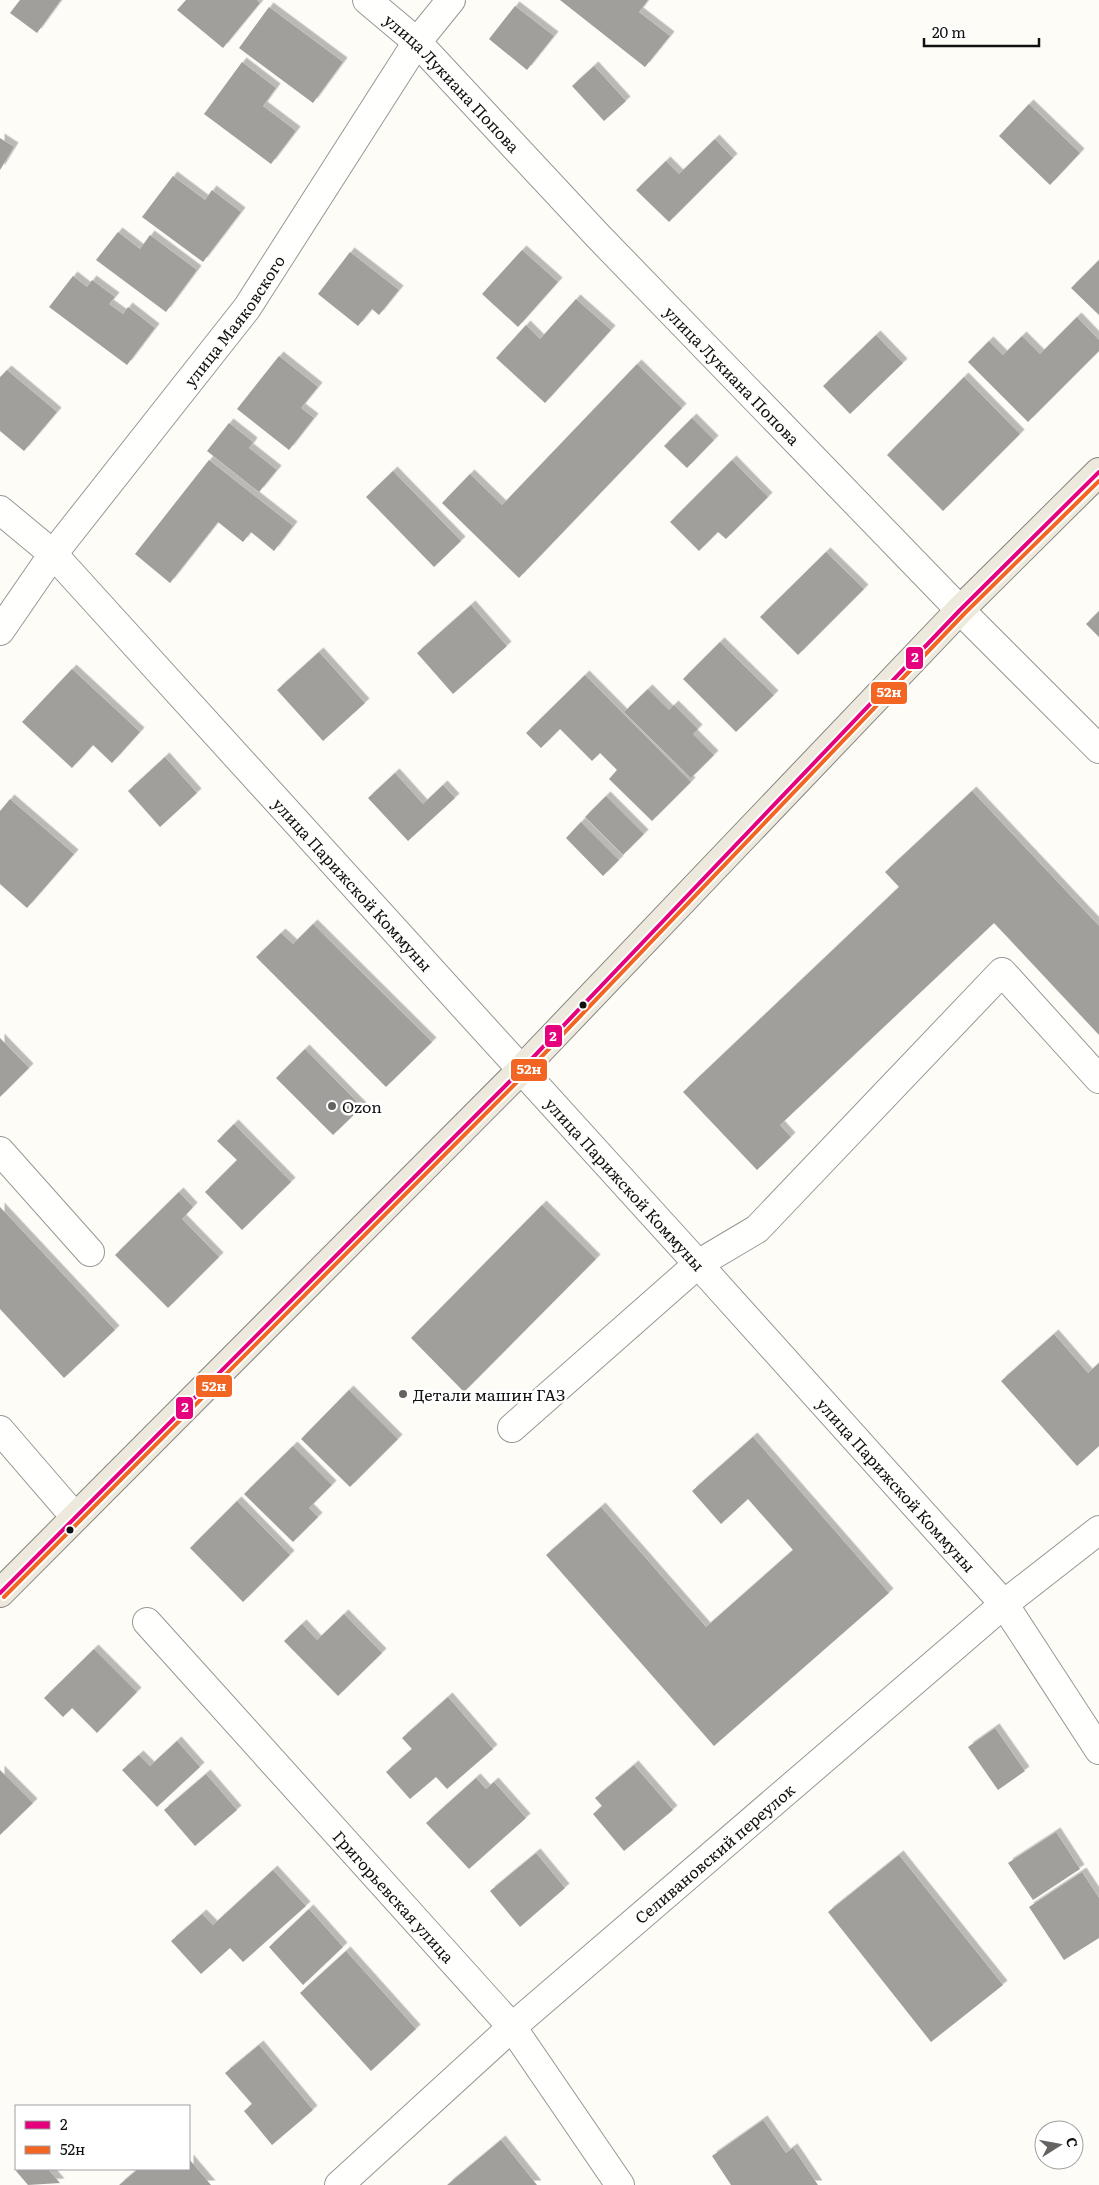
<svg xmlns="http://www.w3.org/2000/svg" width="1099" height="2185" font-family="Literata,serif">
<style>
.building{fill:#a19f9c;filter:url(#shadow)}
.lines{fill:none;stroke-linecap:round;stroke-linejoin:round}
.minor-casing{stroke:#979795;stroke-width:30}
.major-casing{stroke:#858482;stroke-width:30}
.minor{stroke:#fffffe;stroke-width:28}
.major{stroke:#ede9dc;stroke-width:28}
.bus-1-casing{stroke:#fff;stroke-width:8}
.bus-2-casing{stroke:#fff;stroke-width:8}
.bus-1{stroke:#e5007d;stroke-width:4}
.bus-2{stroke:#f26522;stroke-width:4}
.bus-dot{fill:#111;stroke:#fff;stroke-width:2}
.poi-dot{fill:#646362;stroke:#fff;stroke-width:2}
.labels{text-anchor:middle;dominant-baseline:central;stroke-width:5;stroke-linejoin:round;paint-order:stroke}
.street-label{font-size:16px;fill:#111;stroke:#fff}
.poi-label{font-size:16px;fill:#111;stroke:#fff;text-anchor:start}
.line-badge{stroke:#fff;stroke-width:2}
.badge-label{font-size:14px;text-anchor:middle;font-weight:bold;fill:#fff}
</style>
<defs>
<filter id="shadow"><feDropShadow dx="4.5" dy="-4.5" stdDeviation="0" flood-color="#0004"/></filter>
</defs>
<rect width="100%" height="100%" fill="#fdfcf7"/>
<path class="building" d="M20 0H61L37 33 10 13Z
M186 0H257L260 3 223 48 177 10Z
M560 0H648L639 12 670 36 645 67Z
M515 6 554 36 527 70 489 39Z
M269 7 343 62 313 103 239 48Z
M242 62 276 88 263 106 296 131 271 164 204 114Z
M594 66 626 101 604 121 572 86Z
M1029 104 1080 153 1050 185 999 136Z
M0 138 14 147 0 170Z
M715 139 733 158 669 222 636 190 666 161 679 174Z
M173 176 205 200 212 190 241 212 203 262 142 217Z
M118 232 140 249 150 235 197 270 166 312 96 260Z
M522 250 558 282 518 327 482 294Z
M350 252 399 290 379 315 372 309 358 326 318 294Z
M1099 260V315L1071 288Z
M73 276 87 287 92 280 115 297 109 304 123 314 128 307 155 328 127 365 49 307Z
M576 299 611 330 545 403 496 358 526 325 540 339Z
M1077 317 1099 340V351L1028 422 968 362 989 341 1003 355 1022 336 1040 354Z
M876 335 903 363 850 414 823 386Z
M279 356 318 387 301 408 314 418 289 450 237 409Z
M637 364 682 408 519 578 442 503 470 474 502 505Z
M7 370 57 412 24 451 0 431V377Z
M964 377 1020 434 943 511 887 455Z
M692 418 714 440 687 468 664 446Z
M229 423 253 442 249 448 277 470 259 492 207 451Z
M209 460 293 526 274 551 251 532 243 542 218 522 170 583 135 554Z
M732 460 768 497 726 539 718 532 699 551 670 522Z
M393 471 461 541 434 567 366 497Z
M826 552 864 589 798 655 760 617Z
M471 605 507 646 453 694 417 653Z
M1099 611V637L1086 624Z
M720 642 774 695 736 732 683 679Z
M319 652 365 703 323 741 277 690Z
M72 669 140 732 112 763 93 745 72 768 22 722Z
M585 675 691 782 652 821 609 779 617 770 600 753 592 761 560 729 541 748 526 733Z
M648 689 669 710 674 705 698 729 693 734 714 755 691 778 624 712Z
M165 757 197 793 160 827 128 791Z
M395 773 423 804 443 785 455 798 408 841 368 798Z
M972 791 1099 926V1035L994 923 780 1125 791 1137 757 1170 683 1092 899 887 885 872Z
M606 796 644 834 623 855 585 817Z
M10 799 74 854 27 908 0 884V811Z
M581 822 619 860 603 876 566 838Z
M313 924 432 1042 386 1087 256 957 281 933 293 944Z
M0 1038 29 1068 0 1097Z
M305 1049 362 1107 333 1135 276 1078Z
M234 1124 291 1182 242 1230 205 1192 237 1160 217 1141Z
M179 1192 193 1207 182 1219 219 1257 168 1308 115 1255Z
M542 1205 596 1259 464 1392 411 1338Z
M0 1207 115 1330 64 1378 0 1309Z
M1054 1334 1088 1373 1099 1363V1446L1077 1466 1001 1381Z
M349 1390 398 1439 350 1487 301 1439Z
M753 1437 889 1593 714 1746 546 1555 601 1507 706 1627 793 1550 748 1499 721 1524 692 1491Z
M293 1446 332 1485 309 1508 318 1517 293 1542 244 1494Z
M237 1501 290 1555 243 1602 190 1548Z
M344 1614 382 1653 338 1696 284 1641 302 1624 317 1640Z
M94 1649 137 1692 97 1733 72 1708 63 1717 44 1698Z
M448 1697 493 1749 447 1789 436 1777 410 1799 386 1772 412 1749 402 1738Z
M995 1728 1025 1771 998 1790 968 1747Z
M177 1741 200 1767 157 1807 122 1770 139 1755 150 1766Z
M634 1765 673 1810 624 1851 593 1814 602 1806 595 1798Z
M0 1770 33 1803 0 1835Z
M206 1774 237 1810 195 1846 164 1810Z
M476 1778 486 1789 494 1782 526 1818 469 1869 426 1823Z
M1056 1832 1080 1869 1033 1900 1008 1863Z
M536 1853 565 1888 520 1927 490 1891Z
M899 1855 1003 1985 931 2042 828 1912Z
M273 1870 306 1906 243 1962 230 1948 201 1974 171 1941 202 1914 213 1925Z
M1082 1872 1099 1898V1938L1064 1960 1029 1907Z
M309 1909 343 1947 303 1985 269 1947Z
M346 1951 416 2029 371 2071 300 1993Z
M259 2045 313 2110 272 2145 244 2111 252 2104 225 2073Z
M763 2120 786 2153 793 2148 818 2185H731L712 2156Z
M501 2140 537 2185H447Z
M189 2159 211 2185H119L138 2169H189Z
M18 2169H48L60 2183 28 2185 16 2171Z"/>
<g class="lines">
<defs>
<g id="minor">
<path id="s1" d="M367 0 417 42 598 236 960 610 1099 749"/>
<path id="s2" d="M0 510 53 554 698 1264 1004 1604 1099 1750"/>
<path id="s3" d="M0 631 53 554 247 308 417 42 451 0"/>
<path d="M0 1151 90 1252"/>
<path d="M512 1428 698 1264 757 1229 1002 972 1099 1079"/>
<path d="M0 1430 75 1517"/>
<path id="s4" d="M147 1622 512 2027 620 2185"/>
<path id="s5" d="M339 2185 512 2027 1004 1604 1099 1530"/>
</g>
<path id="major" d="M0 1593 521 1070 960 610 1099 472"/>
</defs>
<use href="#minor" class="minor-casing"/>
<use href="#major" class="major-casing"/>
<use href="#minor" class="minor"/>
<use href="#major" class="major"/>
<defs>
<path id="bus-1" d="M0 1593 521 1070 960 610 1099 472"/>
<path id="bus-2" d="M4 1597 525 1074 964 614 1099 481"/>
</defs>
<use href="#bus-1" class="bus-1-casing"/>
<use href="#bus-2" class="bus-2-casing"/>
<use href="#bus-1" class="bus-1"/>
<use href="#bus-2" class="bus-2"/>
</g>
<g class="bus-dot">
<circle cx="583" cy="1005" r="4.5"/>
<circle cx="70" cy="1530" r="4.5"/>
</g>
<g class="poi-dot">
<circle cx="332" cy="1106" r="5"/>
<circle cx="403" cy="1394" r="5"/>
</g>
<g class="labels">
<g class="street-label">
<text stroke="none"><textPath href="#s1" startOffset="119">улица Лукиана Попова</textPath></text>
<text stroke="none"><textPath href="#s3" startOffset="389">улица Маяковского</textPath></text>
<text stroke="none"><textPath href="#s1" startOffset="524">улица Лукиана Попова</textPath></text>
<text stroke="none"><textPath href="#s2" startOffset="515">улица Парижской Коммуны</textPath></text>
<text stroke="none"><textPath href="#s2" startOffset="920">улица Парижской Коммуны</textPath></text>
<text stroke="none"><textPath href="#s2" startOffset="1325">улица Парижской Коммуны</textPath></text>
<text stroke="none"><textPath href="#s5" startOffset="501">Селивановский переулок</textPath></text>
<text stroke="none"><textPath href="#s4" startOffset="369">Григорьевская улица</textPath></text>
</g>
<g class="poi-label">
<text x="342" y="1106">Ozon</text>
<text x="413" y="1394">Детали машин ГАЗ</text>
</g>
</g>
<g class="line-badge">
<rect x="905" y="646" width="19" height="24" rx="5" fill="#e5007d"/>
<rect x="870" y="681" width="38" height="24" rx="5" fill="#f26522"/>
<rect x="544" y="1024" width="19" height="24" rx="5" fill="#e5007d"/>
<rect x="510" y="1058" width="38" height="24" rx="5" fill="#f26522"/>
<rect x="195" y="1374" width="38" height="24" rx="5" fill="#f26522"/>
<rect x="175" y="1396" width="19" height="24" rx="5" fill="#e5007d"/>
</g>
<g class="badge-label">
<text x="915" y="662">2</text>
<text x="889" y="697">52н</text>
<text x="553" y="1041">2</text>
<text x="529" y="1074">52н</text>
<text x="214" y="1391">52н</text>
<text x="185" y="1412">2</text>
</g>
<rect x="15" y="2105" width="175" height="65" fill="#ffffff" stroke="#a0a0a0"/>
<rect x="25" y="2121" width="25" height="8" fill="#e5007d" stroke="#a0a0a0"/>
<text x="60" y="2130" font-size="15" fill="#111111">2</text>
<rect x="25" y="2146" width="25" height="8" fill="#f26522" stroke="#a0a0a0"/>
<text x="60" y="2155" font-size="15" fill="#111111">52н</text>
<g transform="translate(1059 2145) rotate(79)"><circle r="24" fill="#ffffff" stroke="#a0a0a0"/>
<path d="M0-4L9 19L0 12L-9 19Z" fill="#646362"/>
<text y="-8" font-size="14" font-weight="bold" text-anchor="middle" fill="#111111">С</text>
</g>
<path d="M924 38v8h115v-8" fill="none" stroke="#111111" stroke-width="2.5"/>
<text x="932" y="38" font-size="15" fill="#111111" stroke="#ffffff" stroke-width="4" paint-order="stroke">20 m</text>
</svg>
